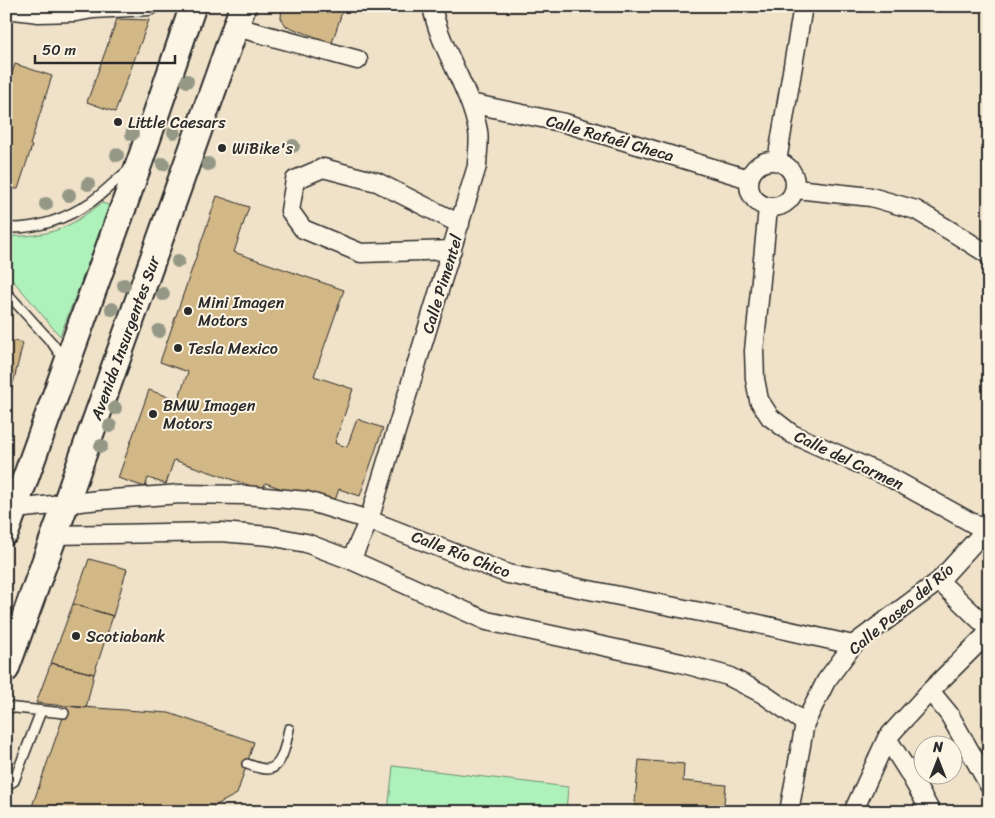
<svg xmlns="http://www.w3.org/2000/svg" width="995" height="818" font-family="Sriracha,sans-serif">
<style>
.green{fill:#aef1ba;stroke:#6c8e72}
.building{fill:#d2b787;stroke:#2b2b2b}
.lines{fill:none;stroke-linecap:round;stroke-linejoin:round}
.service-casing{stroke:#2b2b2b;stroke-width:12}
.minor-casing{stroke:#2b2b2b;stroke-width:21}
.secondary-casing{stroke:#2b2b2b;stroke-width:29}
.service{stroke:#fcf5e5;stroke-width:9}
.minor{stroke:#fcf5e5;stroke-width:18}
.secondary{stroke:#fcf5e5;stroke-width:25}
.tree{fill:#959886}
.poi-dot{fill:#2b2b2b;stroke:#fcf5e5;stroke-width:2}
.labels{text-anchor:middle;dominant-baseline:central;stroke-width:4;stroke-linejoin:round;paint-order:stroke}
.poi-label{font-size:16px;fill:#2b2b2b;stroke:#fcf5e5;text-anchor:start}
.street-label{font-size:16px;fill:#2b2b2b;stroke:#fcf5e5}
</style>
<rect width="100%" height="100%" fill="#efe2c9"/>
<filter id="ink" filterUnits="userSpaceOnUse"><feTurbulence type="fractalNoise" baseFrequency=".02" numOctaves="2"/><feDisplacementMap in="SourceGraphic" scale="10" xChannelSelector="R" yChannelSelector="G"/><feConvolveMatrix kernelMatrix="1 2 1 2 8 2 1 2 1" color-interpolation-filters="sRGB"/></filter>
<g filter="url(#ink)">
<path class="green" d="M102 203 111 206 60 336C42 316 26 293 6 274V236C33 237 56 234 79 219 87 214 94 208 102 203Z
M393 766 568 787 566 812H388Z"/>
<path class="building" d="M282 6H344L332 43 286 26 281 18Z
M117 19 149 20 115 112 87 102Z
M15 64 52 76 30 145 32 146 18 189H8L10 182 6 181V143L8 139 6 138V90Z
M217 196 249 207 234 252 344 290 314 376 353 389 335 443 347 447 357 419 383 428 360 496 339 489 333 506 265 483 263 490 174 460 166 484 148 478 145 487 118 478 149 390 178 400 188 372 160 362Z
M6 339 23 343 9 400H6Z
M89 559 127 569 113 616 73 604Z
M73 604 113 616 94 674 51 663Z
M51 663 94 674 86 708 36 703Z
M67 706 169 713 254 742 237 794 203 812H30Z
M639 760 684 764 683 781 726 785 723 812H634Z"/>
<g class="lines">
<defs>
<path id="service" d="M6 228C37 229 66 219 91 202 105 192 117 179 130 169
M6 292 53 344 64 360
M6 707 64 713
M247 764C253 766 260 769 267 769 283 769 286 741 289 729
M6 786 14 781 41 711"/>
<path id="minor" d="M6 9 39 13 76 12 93 9 149 6
M236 27 358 60
M470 103 565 123 749 179
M749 184a23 23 0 1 1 46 0a23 23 0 1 1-46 0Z
M777 161 803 6
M796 189 871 197 916 210 959 236 989 255
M768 208 754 351 755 379 759 400 770 417 792 434 891 478 985 530
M452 250 361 253 303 229 290 211 295 180 323 168 377 182 460 224
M6 510 99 500 181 494 245 495 307 501 369 520 508 574 741 620 853 645
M55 535 221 532 270 536 306 543 351 560 487 621 681 663 728 676 763 694 805 723
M351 560 369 520 477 166C477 155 480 142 478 131 470 87 440 50 432 6
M939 581 989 629
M930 691 949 714 989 785
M887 738 909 773 931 812
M789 812 805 723 826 681 853 645 939 581 989 526
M853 812 887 738 930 691 989 632"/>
<path id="secondary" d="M6 532 140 161 193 6
M6 669 66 503 243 6"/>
</defs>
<use href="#service" class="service-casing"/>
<use href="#minor" class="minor-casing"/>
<use href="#secondary" class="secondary-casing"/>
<use href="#service" class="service"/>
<use href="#minor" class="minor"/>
<use href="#secondary" class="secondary"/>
</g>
<g class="tree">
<circle cx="187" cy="81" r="7"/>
<circle cx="174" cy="132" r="7"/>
<circle cx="132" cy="134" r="7"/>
<circle cx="293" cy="146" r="7"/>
<circle cx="117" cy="155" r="7"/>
<circle cx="163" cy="164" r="7"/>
<circle cx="208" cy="164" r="7"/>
<circle cx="88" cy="184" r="7"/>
<circle cx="69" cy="195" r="7"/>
<circle cx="46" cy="204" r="7"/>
<circle cx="178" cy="261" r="7"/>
<circle cx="124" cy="285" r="7"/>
<circle cx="163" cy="294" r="7"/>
<circle cx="112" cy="309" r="7"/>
<circle cx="159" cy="331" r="7"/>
<circle cx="115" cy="408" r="7"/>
<circle cx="110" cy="426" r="7"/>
<circle cx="101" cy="446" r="7"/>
</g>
</g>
<g class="poi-dot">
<circle cx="118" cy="122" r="5"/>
<circle cx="222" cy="148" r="5"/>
<circle cx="188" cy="311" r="5"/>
<circle cx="178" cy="348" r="5"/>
<circle cx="153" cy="414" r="5"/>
<circle cx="76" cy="636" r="5"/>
</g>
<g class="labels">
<g class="poi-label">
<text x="128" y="122">Little Caesars</text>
<text x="232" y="148">WiBike's</text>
<text x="198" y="302">Mini Imagen<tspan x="198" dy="18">Motors</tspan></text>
<text x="188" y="348">Tesla Mexico</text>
<text x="163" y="405">BMW Imagen<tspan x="163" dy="18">Motors</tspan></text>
<text x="86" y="636">Scotiabank</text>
</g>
<g class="street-label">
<text transform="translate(610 138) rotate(16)">Calle Rafaél Checa</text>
<text transform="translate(442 284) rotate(-73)">Calle Pimentel</text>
<text transform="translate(125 338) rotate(-70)">Avenida Insurgentes Sur</text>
<text transform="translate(849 460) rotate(25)">Calle del Carmen</text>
<text transform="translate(461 554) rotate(21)">Calle Río Chico</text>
<text transform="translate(901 609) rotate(-40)">Calle Paseo del Río</text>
</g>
</g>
<rect width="995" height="818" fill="none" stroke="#fcf5e5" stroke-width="25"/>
<rect x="12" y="12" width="970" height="793" fill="none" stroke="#2b2b2b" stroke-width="2" filter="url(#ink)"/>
<g transform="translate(938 760)"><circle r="24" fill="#fcf5e5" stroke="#a8a49b"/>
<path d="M0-4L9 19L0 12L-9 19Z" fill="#2b2b2b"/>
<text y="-8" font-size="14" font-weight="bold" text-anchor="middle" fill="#2b2b2b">N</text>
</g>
<path d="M35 55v8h140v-8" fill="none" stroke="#2b2b2b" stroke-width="2.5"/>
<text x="42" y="55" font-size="15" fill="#2b2b2b" stroke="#fcf5e5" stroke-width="4" paint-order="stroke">50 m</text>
</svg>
